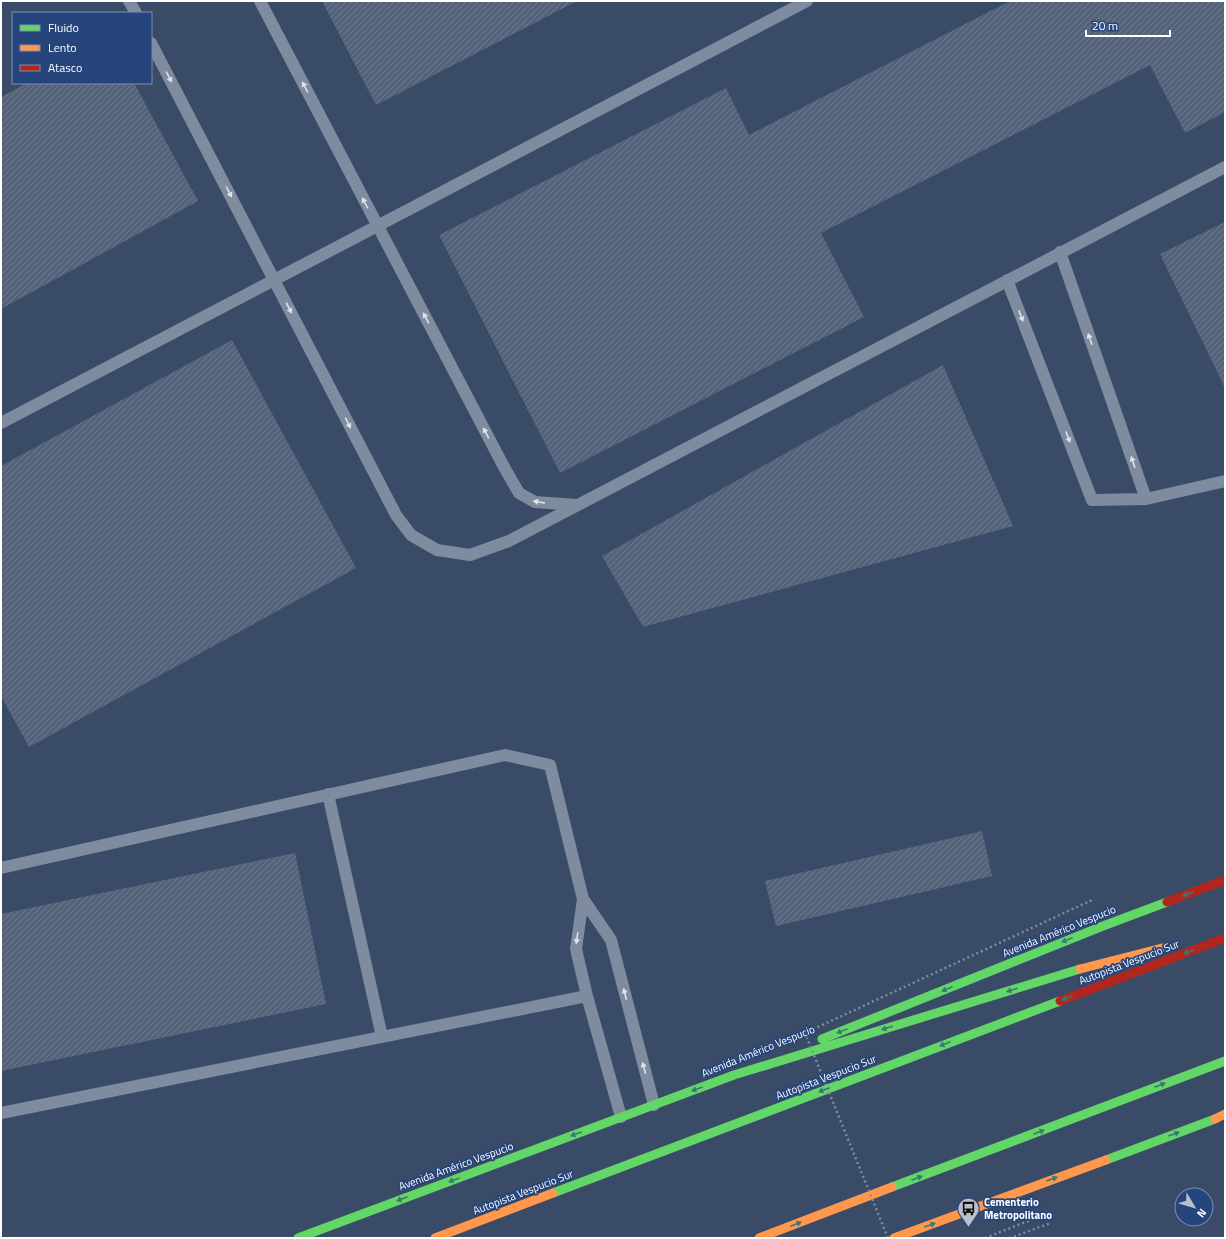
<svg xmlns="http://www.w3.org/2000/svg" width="1226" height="1239" font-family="'Titillium Web',sans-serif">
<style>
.building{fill:url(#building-hatch)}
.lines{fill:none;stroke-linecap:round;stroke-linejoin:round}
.path{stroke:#7f8b9f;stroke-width:2.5;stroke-dasharray:2 3;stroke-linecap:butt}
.lane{stroke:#7f8b9f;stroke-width:12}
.fast{stroke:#63d668;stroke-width:9}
.slow{stroke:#ff974d;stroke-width:9}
.jam{stroke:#b3261e;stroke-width:9}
.path-bridge{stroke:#7f8b9f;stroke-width:2.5;stroke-dasharray:2 3;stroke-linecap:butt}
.oneway{fill:#dfe2e7}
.oneway2{fill:#3b7875}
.labels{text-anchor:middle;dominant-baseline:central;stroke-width:3.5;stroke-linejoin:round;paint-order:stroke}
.street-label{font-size:11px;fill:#fff;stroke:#26457c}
.poi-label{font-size:11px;font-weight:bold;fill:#fff;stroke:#26457c;text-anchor:start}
</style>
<defs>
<pattern id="building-hatch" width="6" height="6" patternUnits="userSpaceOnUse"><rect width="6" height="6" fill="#54637a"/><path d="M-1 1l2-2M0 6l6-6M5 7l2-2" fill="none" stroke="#6e7a8e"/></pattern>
</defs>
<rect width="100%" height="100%" fill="#3a4b68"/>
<path class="building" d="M322 1H577L376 105Z
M1010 1H1225V112L1185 133 1150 65 821 233 864 317 560 473 439 235 726 88 749 135Z
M27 83H134L198 201 1 309V97Z
M1225 222V388L1160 254Z
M232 340 356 568 29 747 1 696V466Z
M943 365 1013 526 643 627 602 556Z
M982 831 992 876 776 926 765 881Z
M295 853 326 1004 1 1071V914Z"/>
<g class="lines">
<path class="path" d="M985 1238 1046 1214 1048 1224 1010 1238"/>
<path class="lane" d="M129 1 136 13
M260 1 504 467 519 493 535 502 577 505
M151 43 396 515 411 535 437 550 470 555 509 541 1225 167
M1060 252 1146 499
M1007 280 1092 500 1146 499 1225 481
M1 423 807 1
M328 794 382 1037
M1 868 505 755 550 765 583 899 611 940 654 1105
M583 899 576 949 587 996 621 1117
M1 1113 587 996"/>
<path class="fast" d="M822 1039 1103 926 1167 902
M734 1075 1080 969
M1106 1160 1215 1119
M892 1187 1225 1061
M553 1193 1060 1001
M298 1238 734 1075"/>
<path class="slow" d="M1080 969 1166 947
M1215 1119 1225 1114
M435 1238 553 1193
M759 1238 892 1187
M894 1238 1106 1160"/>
<path class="jam" d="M1167 902 1225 880
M1060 1001 1225 938"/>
<path class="path-bridge" d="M888 1238 805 1033 1092 900"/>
</g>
<defs><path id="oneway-solid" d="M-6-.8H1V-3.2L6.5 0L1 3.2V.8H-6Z"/></defs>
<g class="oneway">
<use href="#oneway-solid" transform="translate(169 77) rotate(62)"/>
<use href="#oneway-solid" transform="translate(305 87) rotate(-118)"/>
<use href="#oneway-solid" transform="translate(229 192) rotate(62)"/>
<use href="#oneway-solid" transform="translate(365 203) rotate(-118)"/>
<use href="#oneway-solid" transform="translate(289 308) rotate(63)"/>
<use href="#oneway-solid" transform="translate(1021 316) rotate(69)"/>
<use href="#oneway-solid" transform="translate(426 318) rotate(-118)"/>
<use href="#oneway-solid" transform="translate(1090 339) rotate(-109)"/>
<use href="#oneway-solid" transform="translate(348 423) rotate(63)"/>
<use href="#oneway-solid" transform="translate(486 433) rotate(-118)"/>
<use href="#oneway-solid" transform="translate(1068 437) rotate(69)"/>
<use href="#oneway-solid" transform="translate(1133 462) rotate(-109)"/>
<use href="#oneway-solid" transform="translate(539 502) rotate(-169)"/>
<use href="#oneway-solid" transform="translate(577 938) rotate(98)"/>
<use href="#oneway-solid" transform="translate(625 994) rotate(-104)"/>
<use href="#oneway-solid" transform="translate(644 1068) rotate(-105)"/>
</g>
<g class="oneway2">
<use href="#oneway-solid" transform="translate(1188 894) rotate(159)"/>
<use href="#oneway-solid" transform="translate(1067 940) rotate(158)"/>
<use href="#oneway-solid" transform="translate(1189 952) rotate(159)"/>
<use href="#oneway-solid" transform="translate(947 989) rotate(158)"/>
<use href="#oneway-solid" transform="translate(1012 990) rotate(163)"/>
<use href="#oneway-solid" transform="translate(1067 998) rotate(159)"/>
<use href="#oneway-solid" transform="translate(887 1028) rotate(163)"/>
<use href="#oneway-solid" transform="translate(842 1031) rotate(158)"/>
<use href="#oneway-solid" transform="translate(945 1044) rotate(159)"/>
<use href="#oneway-solid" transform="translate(1160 1085) rotate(-21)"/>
<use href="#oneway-solid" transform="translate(697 1089) rotate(160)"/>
<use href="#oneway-solid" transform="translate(824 1090) rotate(159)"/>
<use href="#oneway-solid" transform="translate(1039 1132) rotate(-21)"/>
<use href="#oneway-solid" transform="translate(576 1134) rotate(160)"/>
<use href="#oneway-solid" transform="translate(1174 1134) rotate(-20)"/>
<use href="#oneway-solid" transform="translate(917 1178) rotate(-21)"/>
<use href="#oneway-solid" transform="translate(1052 1179) rotate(-20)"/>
<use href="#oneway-solid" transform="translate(454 1180) rotate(160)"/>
<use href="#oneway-solid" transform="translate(402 1199) rotate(159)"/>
<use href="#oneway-solid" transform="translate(796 1224) rotate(-21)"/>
<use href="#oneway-solid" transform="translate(930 1225) rotate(-20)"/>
</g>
<defs>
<symbol id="bus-pin" viewBox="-11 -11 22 30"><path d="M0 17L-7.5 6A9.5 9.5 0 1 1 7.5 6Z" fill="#bac0ca" stroke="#26457c"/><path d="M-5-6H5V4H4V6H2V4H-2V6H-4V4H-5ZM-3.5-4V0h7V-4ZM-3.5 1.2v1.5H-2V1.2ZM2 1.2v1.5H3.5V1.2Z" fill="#111"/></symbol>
</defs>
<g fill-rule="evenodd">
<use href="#bus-pin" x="956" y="1196" width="25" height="34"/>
</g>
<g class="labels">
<g class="street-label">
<text transform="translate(1059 931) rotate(-22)">Avenida Américo Vespucio</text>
<text transform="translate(1129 962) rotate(-21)">Autopista Vespucio Sur</text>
<text transform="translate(758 1051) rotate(-22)">Avenida Américo Vespucio</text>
<text transform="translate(826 1077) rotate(-21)">Autopista Vespucio Sur</text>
<text transform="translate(456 1166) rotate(-20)">Avenida Américo Vespucio</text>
<text transform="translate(523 1192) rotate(-21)">Autopista Vespucio Sur</text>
</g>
<g class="poi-label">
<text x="984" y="1202">Cementerio<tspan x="984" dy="13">Metropolitano</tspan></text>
</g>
</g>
<rect width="1226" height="1239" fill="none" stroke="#ffffff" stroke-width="4"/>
<rect x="12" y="12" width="140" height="72" fill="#26457c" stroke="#7d8fb0"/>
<rect x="20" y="25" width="20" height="6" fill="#63d668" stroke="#7d8fb0"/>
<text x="48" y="32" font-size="12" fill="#ffffff">Fluido</text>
<rect x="20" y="45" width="20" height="6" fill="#ff974d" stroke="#7d8fb0"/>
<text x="48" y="52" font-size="12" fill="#ffffff">Lento</text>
<rect x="20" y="65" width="20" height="6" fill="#b3261e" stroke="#7d8fb0"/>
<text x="48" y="72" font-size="12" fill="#ffffff">Atasco</text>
<g transform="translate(1194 1207) rotate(128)"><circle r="19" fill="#26457c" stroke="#7d8fb0"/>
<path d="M0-3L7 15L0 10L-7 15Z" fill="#bac0ca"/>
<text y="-6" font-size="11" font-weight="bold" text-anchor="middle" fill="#ffffff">N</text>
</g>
<path d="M1086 30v6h84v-6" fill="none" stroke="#ffffff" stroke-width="2"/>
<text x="1092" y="30" font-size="12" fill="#ffffff" stroke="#26457c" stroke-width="3" paint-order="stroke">20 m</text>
</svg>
